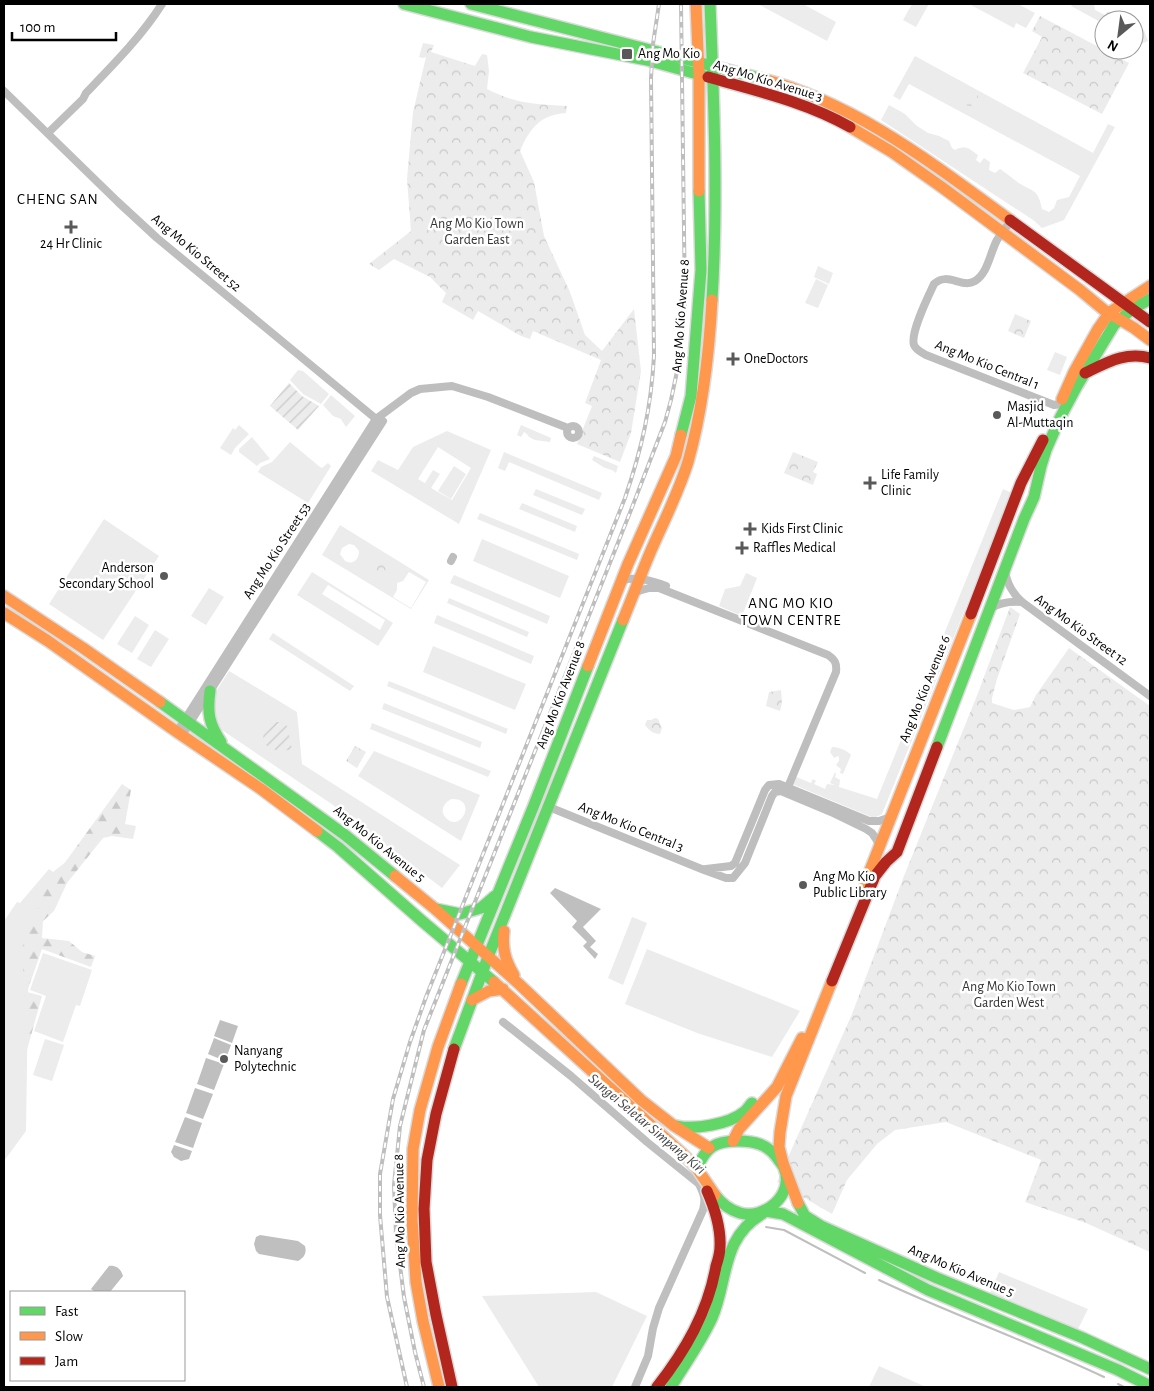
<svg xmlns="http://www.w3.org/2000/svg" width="1154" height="1391" font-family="'Alegreya Sans',sans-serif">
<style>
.grass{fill:#ececec;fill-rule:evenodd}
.forest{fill:url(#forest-firs)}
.park{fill:url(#park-crowns)}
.garden{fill:url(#garden-furrows)}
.water{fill:#bfbfbf}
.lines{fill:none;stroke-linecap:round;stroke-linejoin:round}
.stream{stroke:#bfbfbf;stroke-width:2}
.canal{stroke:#bfbfbf;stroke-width:8}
.fast-casing{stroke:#dbdbdb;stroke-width:14}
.slow-casing{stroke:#dbdbdb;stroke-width:14}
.jam-casing{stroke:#dbdbdb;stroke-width:14}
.street{stroke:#bebebe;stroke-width:8}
.fast{stroke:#63d668;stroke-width:11}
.slow{stroke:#ff974d;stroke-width:11}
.jam{stroke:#b3261e;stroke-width:11}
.rail-casing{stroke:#bebebe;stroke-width:4}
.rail{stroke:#fff;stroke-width:2;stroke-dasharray:5.5;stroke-linecap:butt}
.poi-dot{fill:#595959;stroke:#fff;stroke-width:2}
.labels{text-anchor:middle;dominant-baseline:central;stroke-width:5;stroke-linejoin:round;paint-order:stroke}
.poi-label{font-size:14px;fill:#000;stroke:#fff;text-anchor:start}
.street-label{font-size:14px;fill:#000;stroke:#fff}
.park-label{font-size:14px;fill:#333;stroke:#fff}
.neighbourhood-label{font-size:15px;letter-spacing:1px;fill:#000;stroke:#fff}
.water-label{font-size:15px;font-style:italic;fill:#444;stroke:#fff}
</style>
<defs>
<pattern id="forest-firs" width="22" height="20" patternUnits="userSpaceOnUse" patternTransform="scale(1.25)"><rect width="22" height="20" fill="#ececec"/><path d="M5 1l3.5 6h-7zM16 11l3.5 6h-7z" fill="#c9c9c9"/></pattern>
<pattern id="park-crowns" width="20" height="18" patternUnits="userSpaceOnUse" patternTransform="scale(1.25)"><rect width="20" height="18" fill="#ececec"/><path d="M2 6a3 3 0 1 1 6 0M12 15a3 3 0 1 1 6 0" fill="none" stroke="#c9c9c9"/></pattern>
<pattern id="garden-furrows" width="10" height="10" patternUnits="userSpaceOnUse" patternTransform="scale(1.25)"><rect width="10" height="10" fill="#ececec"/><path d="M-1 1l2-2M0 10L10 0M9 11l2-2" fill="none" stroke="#c9c9c9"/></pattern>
</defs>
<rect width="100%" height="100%" fill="#fff"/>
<path class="grass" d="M758 4H803L836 22 827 41Z
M912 4H929L916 27 903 20Z
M969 4H1018L1035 13 1026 28 1016 23 1014 28Z
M1073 4H1094L1095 10 1105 15 1107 12H1110L1118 16V20H1104V24L1071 6Z
M1137 25 1144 30 1148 41 1137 46C1133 40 1132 31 1137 25Z
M915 56 1093 153 1108 124 1115 127 1064 220 1042 228 1033 220 881 120 889 105 905 114 917 126 928 133 939 136 949 141 952 148 955 150C966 144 969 149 978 155L976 160 980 163 984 158 990 162 989 170 995 173 1000 169C1006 173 1011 177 1016 181 1031 192 1038 187 1042 209L1049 212 1054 208 1057 200 1069 197 1080 176 909 84 900 100 893 96Z
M818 266 833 273 829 284 814 277Z
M816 279 828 285 818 308 805 303Z
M1055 352 1067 357 1060 375 1047 370Z
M298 370 303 371 329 394 321 404 303 394 290 380Z
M331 395 355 416 346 427 341 419 333 416 323 405Z
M239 425 249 434 235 448 231 455 220 448 233 428 235 430Z
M521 425 551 438 550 442 535 440 529 437 527 434 524 432 521 437 517 435Z
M447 431 491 450 459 524 371 471 378 460 398 470 413 447ZM438 447 471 468 452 500 431 488 440 474 433 470 425 483 428 485 418 479Z
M252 437 270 459 260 463 257 466 239 452V449Z
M290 442 320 467 322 468 328 463 331 466 308 503 258 472 261 467 272 462Z
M504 452 602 493 599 500 509 462 505 471 498 468Z
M594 456 618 466 616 473 612 470 605 468 592 460Z
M454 466 466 474 451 499 438 491Z
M536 489 585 509 582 515 533 495Z
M1003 489 1012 493 882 814 874 818 792 784 794 776 811 783 813 779 816 781 814 784 825 789 827 784 835 785 830 783 835 772 836 774 835 777 840 780 839 787 877 799Z
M522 503 577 526 575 532 519 509Z
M480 513 579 554 577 560 477 519Z
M104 519 159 556 103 640 49 604Z
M340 525 429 580 411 609 322 555ZM349 544 354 545 359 551C359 560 353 565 345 561L340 554 342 548ZM409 572 426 582 411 608 393 597 397 590V583L403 581Z
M482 539 569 576 560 598 473 561Z
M312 572 393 623 378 646 297 595ZM328 585 385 620 380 630 322 594Z
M746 573 757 578 742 616 719 606 725 589 740 586Z
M454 575 550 616 547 624 450 583Z
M209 588 224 597 206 625 191 616Z
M449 598 529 632 527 637 447 603Z
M437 615 534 656 531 664 434 623Z
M135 616 149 625 132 653 117 644Z
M155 630 169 639 151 667 137 659Z
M273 633 354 686 350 691 269 639Z
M433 646 526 684 515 710 423 672Z
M229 671 297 712 302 764 460 865 442 888 333 805 213 724 215 693Z
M389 681 508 729V728L506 734 387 686Z
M384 703 482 742 480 748 382 709Z
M372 723 491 771 488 777 370 729Z
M832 747C838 747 847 750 851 755L843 774 840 773 841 769 836 765 839 761V757L838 756 834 758 830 752Z
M374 751 480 795 461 841 358 776ZM452 799C478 798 461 834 446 818 439 811 444 802 452 799Z
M76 854 29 932 26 1131 4 1161V921L17 902 20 903 49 869 53 872Z
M632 917 647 923 623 985 608 978Z
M647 949 800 1011 772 1057 697 1033 625 1004Z
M43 953 92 970 80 1006 76 1005 63 1042 34 1031 46 996 30 990Z
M45 1039 64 1045 52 1081 33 1075Z
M999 1272 1088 1309 1077 1331 989 1295Z
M596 1292 647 1316 612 1387H539L482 1296Z
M879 1366 926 1387H869Z"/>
<path class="forest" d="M122 784 131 790 125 824 136 826 133 839 112 836 103 838 67 883 54 911 43 921 42 938 69 941 82 952 95 956 91 967 42 949 27 992 42 996 27 1050 22 948 45 890Z"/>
<path class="park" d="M1040 16 1129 63 1102 114 1023 73 1042 37 1032 31Z
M423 43 434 45 431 52 475 66 482 54 487 55 489 71 487 89C516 104 535 104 567 106L566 113C540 115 530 128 520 151L534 182 544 236 570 292 585 335 602 351 634 309 641 371 631 433 620 462 577 444 592 406 585 403 601 360 533 331 530 339 521 336 478 311 473 320 442 302 446 293 430 277 394 259 379 270 369 264 411 231 407 179 413 112 426 57 423 58 419 57Z
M962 98a8 8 0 1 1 16 0a8 8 0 1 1-16 0Z
M1015 314 1031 321 1024 338 1008 331Z
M793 452 818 462 813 472 817 474 813 485 784 473Z
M372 571a7 7 0 1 1 14 0a7 7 0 1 1-14 0Z
M1010 607 1020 614 997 679 992 698V703L1014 710 1030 707 1036 695 1069 648 1150 706V1252L1086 1223 1025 1202 1041 1160 946 1122 895 1130 877 1144 847 1180 832 1214 777 1182 852 1014 904 876 978 693Z
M781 690 782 703 780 711 766 706 769 692Z
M655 718 658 719 662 728 660 734C653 734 649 730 645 725L647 720H651Z
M355 746 366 752 357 768 346 761Z"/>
<path class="garden" d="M289 383 302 396 319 406 298 430 270 406Z
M276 722H282L287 726 292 749C281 752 274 751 264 744 261 734 266 726 276 722Z"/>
<path class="water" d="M555 888 601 909 583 927 596 941 590 947 598 954 595 959 583 946 587 942 572 927 577 921 550 893Z
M220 1020 238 1026 232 1043 214 1036Z
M214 1038 231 1045 225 1061 208 1054Z
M206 1058 224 1064 214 1090 197 1084Z
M195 1088 213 1094 203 1119 186 1113Z
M185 1117 202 1123 193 1148 175 1142Z
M174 1145 192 1151 189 1159 181 1161 174 1157 171 1152Z
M260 1235 298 1241 305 1246C307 1253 304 1258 298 1261L259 1254 256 1251 254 1244 256 1237Z
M109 1266C116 1265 121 1269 123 1276L110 1292H95L91 1289Z"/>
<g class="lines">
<path class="stream" d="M766 1227 784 1230 865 1273
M691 1237 694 1234
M879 1280C953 1315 1030 1342 1104 1377
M1118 1384 1124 1387"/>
<path class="canal" d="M503 1022 571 1076 647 1142 699 1184C704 1195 706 1198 703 1210L659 1308 653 1328 648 1356 635 1387"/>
<defs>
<path id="fast" d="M404 4 531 37 647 60 708 77
M471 4 759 78
M710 4C714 102 718 202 712 300
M681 435 691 396 701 270 699 191
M210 691C207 713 209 724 221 742
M160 702 345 835 395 876
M937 747 1024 519 1034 497 1041 466 1046 450 1060 418 1077 386 1114 325 1131 310 1150 299
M317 831 338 847 422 921 494 982
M436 909 460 914 481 908 495 896
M461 984 534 805 588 666
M454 1049 488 957 623 620
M677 1126C694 1130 730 1124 744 1112 747 1110 749 1106 752 1103
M697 1168C706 1147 715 1141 738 1141 754 1141 768 1144 778 1159 780 1162 783 1165 784 1168 795 1195 764 1220 740 1213 730 1210 721 1203 715 1195
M798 1203 805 1216 821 1226 937 1278 1083 1338 1150 1369
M766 1211 783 1214 928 1290 1118 1370 1150 1386
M671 1387C685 1364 701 1342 712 1318 728 1281 721 1238 762 1214"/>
<path id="slow" d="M696 4 699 75V191
M759 78C854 102 932 163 1010 220
M850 127 892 152 943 188 1080 290 1104 310 1134 328 1150 340
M1062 399 1074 372 1098 329 1110 312 1150 286
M4 596 83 648 160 702
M4 613 48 641 177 732 261 789 317 831
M623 620C633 596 642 571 653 546 665 519 679 491 688 462 703 409 709 355 712 300
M588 666 628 564 676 456 681 435
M395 876 434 908 519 984 641 1100 673 1125 709 1148
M865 883 971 614
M504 931C502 948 505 960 514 975
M494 982 685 1156 698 1170 715 1195
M472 1000 489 991 503 989
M733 1141 739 1129 777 1087 802 1038
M798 1203 783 1163 779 1147 780 1132 786 1096 832 981
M439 1387 423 1321 416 1282 412 1219 413 1149 420 1110 438 1047 461 984"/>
<path id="jam" d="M708 77C757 91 806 102 850 127
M1010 220 1150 322
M1085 373C1106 363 1126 351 1150 358
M971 614 1021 483 1043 440
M832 981 875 876 886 862 897 852 937 747
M452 1387 436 1315 426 1262 424 1209 427 1160 436 1114 454 1049
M657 1387C685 1351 708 1312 716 1266 718 1260 720 1254 720 1247 721 1228 715 1209 707 1191"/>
</defs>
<use href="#fast" class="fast-casing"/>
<use href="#slow" class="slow-casing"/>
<use href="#jam" class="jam-casing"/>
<path class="street" d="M4 91 118 202 157 238 381 423
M48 133 83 99 86 93C113 65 141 37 162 4
M1011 221C1006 227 1001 234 997 240 990 253 988 273 975 281 961 289 948 271 934 284 928 297 910 333 914 345 916 350 921 352 926 355L1054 405 1060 404
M567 432a6 6 0 1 1 12 0a6 6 0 1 1-12 0Z
M451 561 453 557
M1005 571C1007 584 1012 593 1022 602L1150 696
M622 580C638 577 651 580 666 586
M991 608C1001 602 1010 601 1022 602
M177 732 376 419 411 393 420 389 452 386 488 397 568 428
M182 735 383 421
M781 791 831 812 866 829 872 833 880 845
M549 807 704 870 726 878H733L745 863 772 796 775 792 781 791 788 787 836 672C837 663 835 660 828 655L659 588H649L635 592
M706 869 731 866 735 863 765 790 769 785 779 784 869 821H879L891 817"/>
<use href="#fast" class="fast"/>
<use href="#slow" class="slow"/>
<use href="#jam" class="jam"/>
<defs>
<path id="rail" d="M407 1387 387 1297 380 1215V1174L393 1099 410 1042 426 997 625 498C642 448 651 408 654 356L651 78 653 44 659 4
M424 1387 415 1352 404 1297 396 1234 394 1185 400 1126 424 1030 631 510 665 422 671 400 680 357 685 305 681 4"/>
</defs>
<use href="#rail" class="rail-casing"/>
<use href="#rail" class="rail"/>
</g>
<g class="poi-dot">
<rect x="621" y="48" width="12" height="12" rx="2.5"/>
<path d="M68.5 219.5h5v5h5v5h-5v5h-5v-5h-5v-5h5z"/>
<path d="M730.5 351.5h5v5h5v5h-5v5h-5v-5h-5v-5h5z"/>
<circle cx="997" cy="415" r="5"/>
<path d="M867.5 475.5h5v5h5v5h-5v5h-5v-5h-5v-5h5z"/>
<path d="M747.5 521.5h5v5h5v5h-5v5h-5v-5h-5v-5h5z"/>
<path d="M739.5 540.5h5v5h5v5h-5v5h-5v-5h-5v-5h5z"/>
<circle cx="164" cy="576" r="5"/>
<circle cx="803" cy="885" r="5"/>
<circle cx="224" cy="1059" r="5"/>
</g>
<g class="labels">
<g class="poi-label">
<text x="638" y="54">Ang Mo Kio</text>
<text x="71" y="244" text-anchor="middle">24 Hr Clinic</text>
<text x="744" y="359">OneDoctors</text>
<text x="1007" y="407">Masjid<tspan x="1007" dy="16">Al-Muttaqin</tspan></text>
<text x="881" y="475">Life Family<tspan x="881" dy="16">Clinic</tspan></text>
<text x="761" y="529">Kids First Clinic</text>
<text x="753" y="548">Raffles Medical</text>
<text x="154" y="568" text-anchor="end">Anderson<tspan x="154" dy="16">Secondary School</tspan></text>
<text x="813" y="877">Ang Mo Kio<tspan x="813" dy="16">Public Library</tspan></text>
<text x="234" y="1051">Nanyang<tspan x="234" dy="16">Polytechnic</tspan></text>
</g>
<g class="street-label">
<text transform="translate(768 81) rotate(17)">Ang Mo Kio Avenue 3</text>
<text transform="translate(196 253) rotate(40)">Ang Mo Kio Street 52</text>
<text transform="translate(681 316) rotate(-86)">Ang Mo Kio Avenue 8</text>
<text transform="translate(987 365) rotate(22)">Ang Mo Kio Central 1</text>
<text transform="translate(277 551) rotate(-57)">Ang Mo Kio Street 53</text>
<text transform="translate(1081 630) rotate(36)">Ang Mo Kio Street 12</text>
<text transform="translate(925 689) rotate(-68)">Ang Mo Kio Avenue 6</text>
<text transform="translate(561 695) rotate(-69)">Ang Mo Kio Avenue 8</text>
<text transform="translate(631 827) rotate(22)">Ang Mo Kio Central 3</text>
<text transform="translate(379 844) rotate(39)">Ang Mo Kio Avenue 5</text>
<text transform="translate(400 1211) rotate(-91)">Ang Mo Kio Avenue 8</text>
<text transform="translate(961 1271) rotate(23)">Ang Mo Kio Avenue 5</text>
</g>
<g class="park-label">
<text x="477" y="224">Ang Mo Kio Town<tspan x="477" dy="16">Garden East</tspan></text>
<text x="1009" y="987">Ang Mo Kio Town<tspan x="1009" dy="16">Garden West</tspan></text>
</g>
<g class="neighbourhood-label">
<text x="58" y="199">CHENG SAN</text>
<text x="791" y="603">ANG MO KIO<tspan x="791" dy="17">TOWN CENTRE</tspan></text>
</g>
<g class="water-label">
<text transform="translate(647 1124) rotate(40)">Sungei Seletar Simpang Kiri</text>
</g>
</g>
<rect width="1154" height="1391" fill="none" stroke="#000000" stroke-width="10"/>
<rect x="10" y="1291" width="175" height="90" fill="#ffffff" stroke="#999999"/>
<rect x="20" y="1307" width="25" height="8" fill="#63d668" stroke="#999999"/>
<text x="55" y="1316" font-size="15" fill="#000000">Fast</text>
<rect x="20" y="1332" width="25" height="8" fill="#ff974d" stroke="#999999"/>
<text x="55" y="1341" font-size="15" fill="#000000">Slow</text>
<rect x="20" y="1357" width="25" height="8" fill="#b3261e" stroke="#999999"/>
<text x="55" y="1366" font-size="15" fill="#000000">Jam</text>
<g transform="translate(1119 35) rotate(209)"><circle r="24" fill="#ffffff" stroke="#999999"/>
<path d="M0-4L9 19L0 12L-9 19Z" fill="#595959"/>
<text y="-8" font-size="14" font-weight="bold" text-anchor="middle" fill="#000000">N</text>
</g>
<path d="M12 32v8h104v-8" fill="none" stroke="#000000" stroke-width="2.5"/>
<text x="20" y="32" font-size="15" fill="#000000" stroke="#ffffff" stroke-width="4" paint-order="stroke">100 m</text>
</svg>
